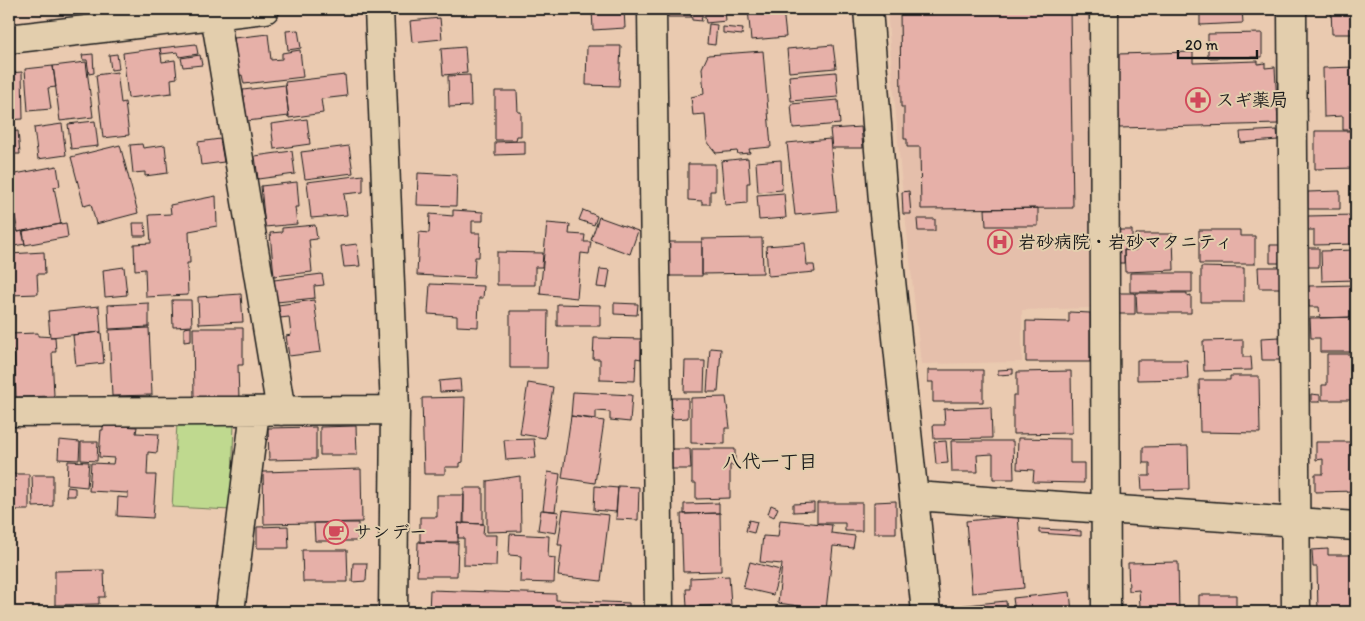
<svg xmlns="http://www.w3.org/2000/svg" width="1365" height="621" font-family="Itim,'Klee One',sans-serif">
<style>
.built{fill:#e5bfab}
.green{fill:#bfd98f;stroke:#6e7a56}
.building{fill:#e6b0a8;stroke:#1c1c1c}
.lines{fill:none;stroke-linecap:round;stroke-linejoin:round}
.minor-casing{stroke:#1c1c1c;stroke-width:31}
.minor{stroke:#e3cead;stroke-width:28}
.labels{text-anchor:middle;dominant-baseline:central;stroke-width:4;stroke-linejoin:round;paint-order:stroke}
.poi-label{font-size:18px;font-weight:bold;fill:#1c1c1c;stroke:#e3cead;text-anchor:start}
.neighbourhood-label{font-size:19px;font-weight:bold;fill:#1c1c1c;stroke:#e3cead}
</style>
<rect width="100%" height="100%" fill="#eacab0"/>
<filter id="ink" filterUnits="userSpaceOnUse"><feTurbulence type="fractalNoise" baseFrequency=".02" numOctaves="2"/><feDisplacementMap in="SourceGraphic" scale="10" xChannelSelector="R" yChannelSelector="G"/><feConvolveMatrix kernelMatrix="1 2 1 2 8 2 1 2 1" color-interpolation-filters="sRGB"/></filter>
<g filter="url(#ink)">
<path class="built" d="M887 9H1089L1093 308 1022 310V362L921 364 901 176Z"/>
<path class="green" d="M177 424H234L231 510 172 507Z"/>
<path class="building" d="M592 9H624L625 28 593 30Z
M667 9H691V17H668Z
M691 9H733L725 10 726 21 706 23 705 17H701L702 21 692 20Z
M748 9H783L786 37 751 40Z
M900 9H1070L1073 208 921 209 920 147H907V139H904V107H901Z
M1200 9H1242L1243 23 1200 25Z
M1331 9H1356V34H1332Z
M440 18 442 39 412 42 410 21Z
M709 24 717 25 715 45 707 44Z
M723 27 743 29 742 35 723 33Z
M298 30 301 48 288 50 286 31Z
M1262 33V57L1208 58V34Z
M268 34 271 60 282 59V53L300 50 303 77 244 84 242 75 238 76 234 38Z
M196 44 198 54 179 57 178 52 161 54 160 48Z
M833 45 836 68 789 72 787 49Z
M587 46H621L619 86 586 85Z
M465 47 467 73 443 75 441 49Z
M160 48 162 62 175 60 177 78 171 79 172 93 128 98 123 53Z
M763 51 771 147 749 149 750 153 738 154 737 151 716 153 707 141 705 114 693 115 691 97 704 94 702 68 708 55Z
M1193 52V63L1258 61V64L1265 63V68L1275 67 1278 124 1119 128 1117 54Z
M93 54 94 73 89 74 87 60H83L82 55Z
M117 54 119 69 111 70 109 55Z
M200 55 202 65 183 67 181 58Z
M86 62 93 117 60 121 53 66Z
M53 66 56 87 48 88 51 109 28 111 25 69Z
M1356 67V130H1343V116L1324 117 1323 68Z
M22 72 23 119 9 120V73Z
M117 72 121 103 125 102 129 135 103 138 96 75Z
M836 72 838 97 791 101 789 76Z
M345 75 347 96 321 99 323 113 289 118 285 82Z
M470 75 471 106 449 107 448 76Z
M285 85 289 116 247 121 243 90Z
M495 91H517L518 112H521V136H517L516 140H495Z
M838 100 840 124 793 128 791 104Z
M307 119 310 144 274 149 271 124Z
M95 121 98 146 71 149 68 124Z
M62 124 66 155 38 159 34 128Z
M861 127 863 148H832L830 129Z
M1277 130 1278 140 1241 143 1240 132Z
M18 131 20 154H9V132Z
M1315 131H1356V168L1315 169Z
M220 139 224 162 201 165 198 142Z
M830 139 837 211 795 215 787 143Z
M525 141V154L495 155V142Z
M142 144 143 148 165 145 168 173 145 176V172L133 173 130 145Z
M120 145 138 213 96 224 91 204 84 206 71 157Z
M349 146 353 173 305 179 301 152Z
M292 151 295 174 258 179 255 156Z
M748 158 750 183H747V203L725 205 721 161Z
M781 160 782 190 758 192 756 162Z
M688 164H715V191H710V204H702V201L688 200Z
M57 166 60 186 54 187 61 224 18 232 11 196 14 195 10 175Z
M418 173 457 175 456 206 417 205Z
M363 175V192L344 194 347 215 311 218 307 182Z
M297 182 299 207H295L297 224 265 227 261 186Z
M909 191 911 214H903L902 192Z
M1340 191V209H1308V192Z
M784 193 786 218 759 220 757 195Z
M216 196 217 226 189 231 190 263H187L188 295 146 297 145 269 135 270 134 244 151 243 149 215 171 214 170 205Z
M1038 208V226H986L985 209Z
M453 210 483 212V221H472V233H480L479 257H475L474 278 417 275 419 232 429 233 430 214 453 216Z
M583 210 597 216 594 225 579 220Z
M1356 215V244L1314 245V230H1308V216Z
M599 217 638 231 630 254 591 240Z
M917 219H935V231H918Z
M66 223 68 237 25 245 23 231Z
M133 223H145L146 236H134Z
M547 223 570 225 569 234 585 235 584 242H591L589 254 581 253 577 298 540 294Z
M315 225 317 239 309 240 312 272 274 276 270 233 282 232V228Z
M17 229 18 232 22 231 25 244 9 247V230Z
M1118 230H1132V250H1124V263H1118Z
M1199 230H1240V236H1255V264H1199Z
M1136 234H1173L1174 270 1125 272 1124 250H1136Z
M762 238 763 273 702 274V239Z
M667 242H702V276H667Z
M805 243 807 265H814L815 272 768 276 766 246Z
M357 244 360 266 344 267 341 246Z
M1270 245H1280L1279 263H1270Z
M1307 248H1319V267H1307Z
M1356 250V280L1322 281 1321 251Z
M44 252 45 274H37L38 294 10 295 9 254Z
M497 252 543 253 542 267H535V285H497Z
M124 267 127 295 105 297 103 270Z
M1201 267 1244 268V302H1201Z
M1258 267H1280V288H1259Z
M600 269 610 270 607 288 597 287Z
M1130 273H1192V292H1130Z
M322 274 324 285 314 286 315 298 277 302 274 280Z
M430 284 484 286 483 298H479L478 327 457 326V316L428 314Z
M1356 285V317L1320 318 1319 307H1309V286Z
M1118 293H1135V314H1118Z
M1136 293H1187V296L1191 295V313H1137Z
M241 294 243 322 199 324 198 297Z
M172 300H191L192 326 173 327Z
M314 300 321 352 289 356 286 336 291 335 289 317 280 318 278 305Z
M149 303V327L109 329 108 305Z
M614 303 638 304 637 315 614 314Z
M557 304 600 305V326H557Z
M99 306 101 332 50 337 48 311Z
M510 311H548L547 368H510Z
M1069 312 1090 313V362H1026V321L1069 322Z
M1356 317V352H1320V338H1311L1310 318Z
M191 327V341L184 342V328Z
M149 328 152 395 112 396 109 330Z
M193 328H243V365H238L239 400 194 399Z
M101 332 104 363 76 366 73 335Z
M38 333V336L55 337 56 352H52L54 396 16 397 14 351 9 352V334Z
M1280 337V360H1262L1261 338Z
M594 338 642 339 641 359 636 358 635 381 600 380V359H593Z
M1243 340V357H1251L1252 370 1204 371 1203 341Z
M710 348 721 349 718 392H707Z
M1327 354H1353V357H1356V400H1322V385H1327Z
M1137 360H1187L1188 379 1137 380Z
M685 361H705L704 392H684Z
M1013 369V374L998 375V370Z
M928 370H983V402H933V382H928Z
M1071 371 1072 433 1013 434V395H1017V372Z
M1230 376H1259L1260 433 1200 432 1199 380H1230Z
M460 379 461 391 440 392 439 381Z
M528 383 553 387 545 438 520 434Z
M573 392 632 395 630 422 610 420V412L596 411V419L571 416Z
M1311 394 1320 395V402H1311Z
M465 397 463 462 460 463V467H445V474H424L422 398Z
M726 397 730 428H725V444L691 443V398Z
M670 398H688V418L671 419Z
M991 407 992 438 934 439 933 425H945L944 409Z
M571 416 604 421 595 483 562 478Z
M103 425 137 427 136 433 159 434 157 453 148 452 147 475H156L153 518 117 516 118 497 128 498V493L89 491 91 463 113 464 114 458 99 457 101 430H103Z
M356 426 357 455H320V427Z
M316 427V459L269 460 268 428Z
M1018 438 1070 439V463H1084V483L1033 482 1034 470 1017 469Z
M534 439 536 458 506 460 504 440Z
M59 440 80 442 79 460 58 459Z
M946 441 948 463 936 464 934 442Z
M951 441H1013L1014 479H993V454L977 455 978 472H952Z
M81 442H98L97 461 81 460Z
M1316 442H1356V491L1315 492V474H1323V459L1316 460Z
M1188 446 1189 489 1142 490 1141 476H1150V463H1143V447Z
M672 449H690L691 469H672Z
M692 449H735V465H730V498L696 499V483H692Z
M68 461 89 462 87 487 67 485Z
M361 469 362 522 264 524 263 472Z
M548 472 560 474 555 511 543 510Z
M9 474H29V510H9Z
M32 475H53V506L33 507Z
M520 476 521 531 487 532V481Z
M595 486 618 488 616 512 594 510Z
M618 486 639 487 638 520 616 519Z
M67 487 75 488V496H66Z
M464 488H483V524L464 523Z
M437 495H464L463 524 458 523V542H420V517H437Z
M896 501V533H874V502Z
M719 503V513L684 514V504Z
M814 503V511L793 512V504Z
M817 503H862V531H845V523H817Z
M771 505 778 508 774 517 768 514Z
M541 510 559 512 556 533 538 530Z
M563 510 609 515 601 581 558 576 562 545H558Z
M720 513 721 571 683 572 681 514Z
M1018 516 1024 588 972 593 966 521Z
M749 520 757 522 754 533 746 531Z
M780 520 832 525 831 533 855 536 853 548 833 546 826 610 778 603 782 564 760 562 763 536 778 537Z
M314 523H358V541H315Z
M458 523 484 524 483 535H497L496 566 464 565V538H458Z
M288 526 289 548H257V527Z
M1039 529 1081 531V536L1039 533Z
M510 534 549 536 548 557 555 558 554 583 520 582 521 556 509 555Z
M418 542 458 543 457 576H417Z
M1328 549V555H1356V612H1318L1317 567H1313L1312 550Z
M302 550H347L348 582H303Z
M750 562 780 570 773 595 743 588Z
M1178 562 1179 612H1128V606H1140L1139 590 1129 591 1128 563Z
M353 563H367L366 581 352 582Z
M104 570 105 597H99V604L55 605V571Z
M729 576 731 605 687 607 686 589H690V578Z
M430 590 556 594V600L629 603V612H429Z
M1070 592 1072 612H1015L1013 598Z
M1199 595H1236V612H1199Z
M1006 601 1007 612H958L957 606Z
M54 607H101V612H54Z"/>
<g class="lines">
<defs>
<path id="minor" d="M214 9 281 411
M379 9 395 410 393 612
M652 9 659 612
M868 9 884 214 926 612
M1104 9 1106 612
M1292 9 1296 612
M9 39 265 9
M9 412 395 410
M915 496 1356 526
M230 612 255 411"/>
</defs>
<use href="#minor" class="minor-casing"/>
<use href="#minor" class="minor"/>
</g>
</g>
<defs>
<symbol id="pharmacy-ring" viewBox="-11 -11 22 22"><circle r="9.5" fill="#e3cead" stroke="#d1495b" stroke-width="1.5"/><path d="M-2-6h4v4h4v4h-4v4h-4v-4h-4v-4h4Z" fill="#d1495b"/></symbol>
<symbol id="hospital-ring" viewBox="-11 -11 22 22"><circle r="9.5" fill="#e3cead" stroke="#d1495b" stroke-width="1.5"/><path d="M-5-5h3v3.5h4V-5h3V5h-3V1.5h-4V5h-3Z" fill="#d1495b"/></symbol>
<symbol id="cafe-ring" viewBox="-11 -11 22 22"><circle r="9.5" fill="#e3cead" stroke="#d1495b" stroke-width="1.5"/><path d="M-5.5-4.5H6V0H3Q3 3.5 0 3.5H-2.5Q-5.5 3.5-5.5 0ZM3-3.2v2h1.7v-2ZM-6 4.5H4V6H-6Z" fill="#d1495b"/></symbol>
</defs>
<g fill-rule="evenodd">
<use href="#pharmacy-ring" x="1184" y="86" width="28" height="28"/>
<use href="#hospital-ring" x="986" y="228" width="28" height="28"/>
<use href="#cafe-ring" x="322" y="518" width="28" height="28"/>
</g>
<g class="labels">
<g class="poi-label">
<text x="1216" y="100">スギ薬局</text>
<text x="1018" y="242">岩砂病院・岩砂マタニティ</text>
<text x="354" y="532">サンデー</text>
</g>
<g class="neighbourhood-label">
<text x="770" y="461">八代一丁目</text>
</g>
</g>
<rect width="1365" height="621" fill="none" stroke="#e3cead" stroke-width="30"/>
<rect x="15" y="15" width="1335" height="591" fill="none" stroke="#1c1c1c" stroke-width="2" filter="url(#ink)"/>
<path d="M1178 50v8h79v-8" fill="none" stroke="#1c1c1c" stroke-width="2.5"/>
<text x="1185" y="50" font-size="15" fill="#1c1c1c" stroke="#e3cead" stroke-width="4" paint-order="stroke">20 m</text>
</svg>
